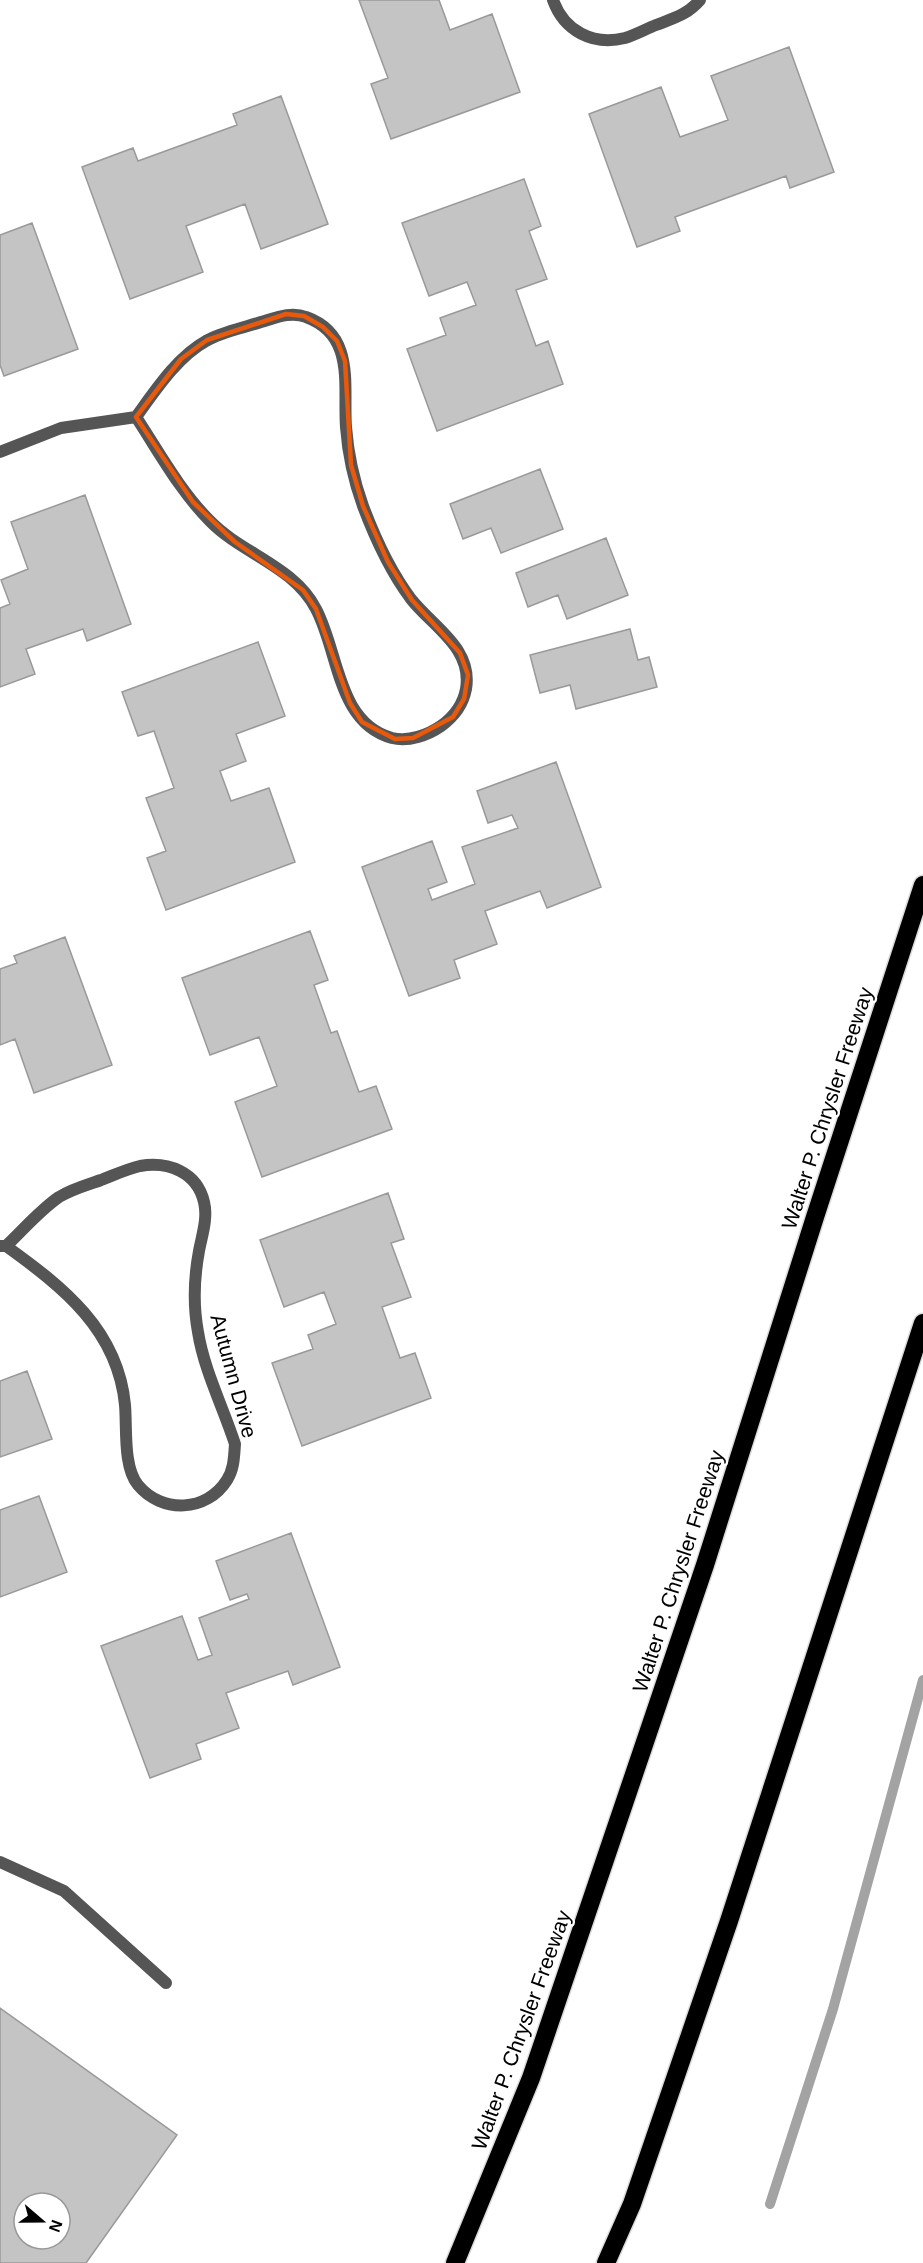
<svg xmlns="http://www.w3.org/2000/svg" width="923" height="2263" font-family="Helvetica,sans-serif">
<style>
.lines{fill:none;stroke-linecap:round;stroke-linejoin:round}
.stream{stroke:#a3a3a3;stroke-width:10}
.building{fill:#c4c4c4;stroke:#999;stroke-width:1.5;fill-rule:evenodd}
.motorway-casing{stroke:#dbdbdb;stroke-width:21}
.service{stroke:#555;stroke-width:12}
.minor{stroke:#555;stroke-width:12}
.motorway{stroke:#000;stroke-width:18}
.marked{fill:none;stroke:#e8590c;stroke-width:4.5;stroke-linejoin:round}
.labels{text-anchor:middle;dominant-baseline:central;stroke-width:4.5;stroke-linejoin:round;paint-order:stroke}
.street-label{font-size:21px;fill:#000;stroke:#fff}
</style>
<rect width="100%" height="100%" fill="#fff"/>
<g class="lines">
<path class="stream" d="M770 2204 833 2009 923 1680"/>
</g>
<path class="building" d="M359 0H439L450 30 492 14 520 92 391 139 371 84 388 78Z
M789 47 834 172 790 188 786 176 675 217 680 231 637 247 589 114 661 87 680 137 728 120 711 76Z
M281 96 328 224 261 249 245 204 186 226 203 272 130 299 82 167 133 148 138 161 237 125 233 114Z
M524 179 541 226 529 231 547 279 516 290 536 346 548 341 563 384 437 431 407 349 446 335 440 318 476 305 467 282 429 296 402 223Z
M32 223 78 349 4 376 0 365V235Z
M540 469 563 529 501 553 491 528 463 539 450 504Z
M85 495 131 624 87 641 83 629 26 649 35 674 0 687V608L10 604 1 580 28 569 11 522Z
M606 538 628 595 567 619 558 595 528 607 516 573Z
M630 629 638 660 649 657 657 687 576 709 570 685 540 693 530 655Z
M258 642 285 716 236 734 246 761 220 771 231 801 269 788 295 862 166 910 147 858 166 851 146 798 174 788 154 731 138 736 122 692Z
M556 762 601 887 547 908 540 891 485 911 497 944 454 960 460 978 409 996 362 867 432 841 447 882 428 889 432 900 475 884 462 847 518 828 512 815 488 823 477 791Z
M310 931 328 980 314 985 331 1033 337 1031 359 1092 376 1086 392 1129 262 1177 235 1102 277 1086 259 1037 210 1055 182 978Z
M65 937 112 1065 34 1093 15 1039 0 1045V969L17 963 14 956Z
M388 1193 404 1239 391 1243 411 1297 382 1307 400 1358 415 1353 431 1398 302 1446 272 1363 313 1349 308 1335 336 1324 324 1292 284 1307 260 1240Z
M27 1371 52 1439 0 1457V1381Z
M39 1496 67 1572 0 1597V1510Z
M291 1533 340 1667 293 1685 288 1671 226 1693 239 1728 196 1744 201 1759 150 1778 101 1646 182 1616 198 1660 212 1655 199 1618 249 1599 247 1594 230 1600 216 1561Z
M0 2008 177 2135 86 2263H0ZM24 2203H60V2239H24Z"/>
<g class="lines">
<defs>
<path id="motorway" d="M455 2263 531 2078 705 1565 815 1217 923 885
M606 2263 632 2204 729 1921 923 1323"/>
</defs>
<use href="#motorway" class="motorway-casing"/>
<path class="service" d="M0 1862 64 1891 166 1983"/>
<path class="minor" d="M553 0C564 31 593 46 625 38 635 35 646 29 656 25 674 18 687 15 700 0
M0 452 61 428 136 417C155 391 177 357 206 341 221 332 243 328 261 322 275 318 291 311 306 317 356 335 343 386 346 427 348 454 354 481 363 506 375 538 390 571 411 599 433 627 473 648 466 689 463 705 455 716 441 726 428 735 409 742 392 738 337 723 339 652 316 609 294 566 242 554 210 521 180 491 159 452 136 417
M0 1246H6C63 1287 118 1330 125 1405 127 1428 123 1467 138 1485 162 1514 207 1512 227 1480 234 1469 234 1457 235 1444 223 1407 204 1370 198 1332 193 1305 194 1278 199 1251 202 1235 208 1218 204 1202 197 1172 168 1161 140 1166 127 1169 114 1175 101 1180 87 1185 72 1189 59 1197 40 1210 23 1230 6 1246"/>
<use href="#motorway" class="motorway"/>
</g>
<path class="marked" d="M286 314 304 316 323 327 337 341 345 361 351 465 363 506 388 562 412 600 460 653 468 675 464 699 453 717 413 738 395 739 362 722 350 703 316 609 303 590 235 542 193 502 136 417 181 359 207 340Z"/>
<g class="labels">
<g class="street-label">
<text transform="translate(827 1108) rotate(-72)">Walter P. Chrysler Freeway</text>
<text transform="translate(234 1376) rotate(75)">Autumn Drive</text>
<text transform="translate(678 1571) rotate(-72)">Walter P. Chrysler Freeway</text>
<text transform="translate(521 2030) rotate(-70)">Walter P. Chrysler Freeway</text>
</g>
</g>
<g transform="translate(42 2221) rotate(110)"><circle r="28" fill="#ffffff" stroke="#999999" stroke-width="1.5"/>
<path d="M0-4.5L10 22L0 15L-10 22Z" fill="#000000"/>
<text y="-9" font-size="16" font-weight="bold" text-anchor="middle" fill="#000000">N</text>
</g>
</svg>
